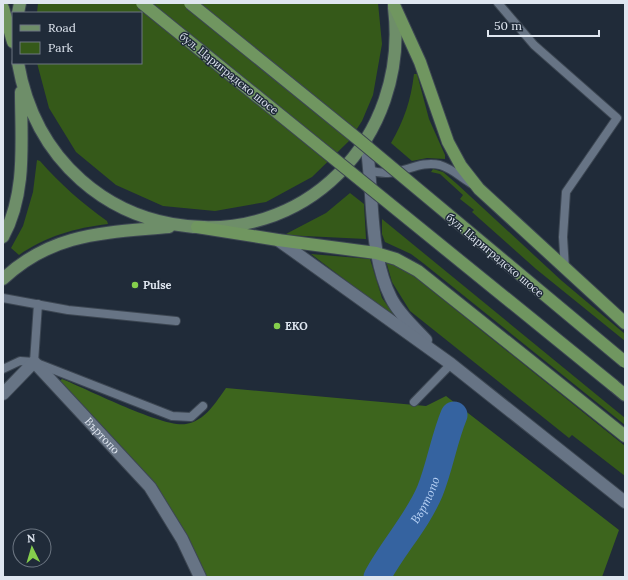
<svg xmlns="http://www.w3.org/2000/svg" width="628" height="580" font-family="Lora,serif">
<style>
.green{fill:#355919}
.forest{fill:#3d651d}
.lines{fill:none;stroke-linecap:round;stroke-linejoin:round}
.river{stroke:#3563a0;stroke-width:27}
.service-casing{stroke:#3c4652;stroke-width:10}
.minor-casing{stroke:#3c4652;stroke-width:14}
.primary-casing{stroke:#3c4652;stroke-width:14}
.trunk-casing{stroke:#3c4652;stroke-width:14}
.service{stroke:#677485;stroke-width:8}
.minor{stroke:#677485;stroke-width:12}
.primary{stroke:#6e8e69;stroke-width:12}
.trunk{stroke:#709660;stroke-width:12}
.trunk-bridge-casing{stroke:#3c4652;stroke-width:14;stroke-linecap:butt}
.trunk-bridge{stroke:#709660;stroke-width:12}
.poi-dot{fill:#85cf4c;stroke:#202b39;stroke-width:1.5}
.labels{text-anchor:middle;dominant-baseline:central;stroke-width:3;stroke-linejoin:round;paint-order:stroke}
.street-label{font-size:11px;fill:#dfe6f0;stroke:#202b39}
.poi-label{font-size:11px;font-weight:bold;fill:#dfe6f0;stroke:#202b39;text-anchor:start}
.water-label{font-size:12px;font-style:italic;fill:#b9d3f6;stroke:#202b39}
</style>
<rect width="100%" height="100%" fill="#202b39"/>
<path class="green" d="M38 3H378L382 44 373 95 362 121 349 141 312 177 266 202 215 211 163 206 116 185 76 152 49 108 37 63H141V13H37Z
M414 74H417L429 119 445 155V159L427 158 412 161 391 143C404 121 411 100 414 74Z
M37 160 40 161C60 184 82 203 107 221L108 224C75 228 46 236 19 255L11 248 23 226 33 192Z
M433 169 443 172 457 184 562 281 625 334V341L536 269 472 212 474 210 460 199 463 195 440 174 431 172Z
M350 193 364 204 366 239 284 235 326 213Z
M382 219 625 418V425L423 263 411 254 385 242 382 234Z
M311 254 370 259 382 298 398 320Z
M386 261H389L410 273 625 446V476L572 435 569 438 410 311 392 282Z"/>
<path class="forest" d="M62 379C87 389 163 428 186 424 205 421 216 402 226 388L426 406 446 396 619 530 602 577H200L150 487 56 384Z"/>
<g class="lines">
<path class="river" id="s1" d="M377 577C393 547 417 522 430 491 440 466 444 439 454 415"/>
<defs>
<path id="service" d="M498 3 534 45 617 118 566 192 563 237 565 269
M370 170C397 181 415 159 440 165 451 168 462 178 472 184
M3 298 68 310 176 321
M34 362 38 304
M3 369 20 361 34 362 172 416 191 417 203 406
M414 402 451 364"/>
<g id="minor">
<path d="M366 142C374 192 368 252 391 298 399 314 414 327 426 340"/>
<path d="M278 240 451 364 625 502"/>
<path id="s2" d="M3 394 34 362 150 487 182 539 200 577"/>
</g>
<path id="primary" d="M18 13 20 3
M18 63C26 109 46 149 81 180 107 203 139 218 172 224 304 248 410 138 394 8
M3 237C27 193 21 141 21 92
M3 279C53 232 105 233 169 227"/>
<path id="trunk" d="M394 5 420 62 448 142 461 166 479 189 625 323
M3 8 13 42
M197 227 278 240 376 253 396 259 418 271 625 436
M613 385 625 395"/>
</defs>
<use href="#service" class="service-casing"/>
<use href="#minor" class="minor-casing"/>
<use href="#primary" class="primary-casing"/>
<use href="#trunk" class="trunk-casing"/>
<use href="#service" class="service"/>
<use href="#minor" class="minor"/>
<use href="#primary" class="primary"/>
<use href="#trunk" class="trunk"/>
<defs>
<path id="trunk-bridge" d="M142 3 613 385
M190 3 359 140 625 362"/>
</defs>
<use href="#trunk-bridge" class="trunk-bridge-casing"/>
<use href="#trunk-bridge" class="trunk-bridge"/>
</g>
<g class="poi-dot">
<circle cx="135" cy="285" r="4"/>
<circle cx="277" cy="326" r="4"/>
</g>
<g class="labels">
<g class="street-label">
<text transform="translate(229 73) rotate(39)">бул. Цариградско шосе</text>
<text transform="translate(495 255) rotate(40)">бул. Цариградско шосе</text>
<text stroke="none"><textPath href="#s2" startOffset="145">Въртопо</textPath></text>
</g>
<g class="poi-label">
<text x="143" y="285">Pulse</text>
<text x="285" y="326">EKO</text>
</g>
<g class="water-label">
<text stroke="none"><textPath href="#s1" startOffset="91">Въртопо</textPath></text>
</g>
</g>
<rect width="628" height="580" fill="none" stroke="#dfe6f0" stroke-width="8"/>
<rect x="12" y="12" width="130" height="52" fill="#202b39" stroke="#6c7682"/>
<rect x="20" y="25" width="20" height="6" fill="#6e8e69" stroke="#6c7682"/>
<text x="48" y="32" font-size="12" fill="#dfe6f0">Road</text>
<rect x="20" y="42" width="20" height="12" fill="#355919" stroke="#6c7682"/>
<text x="48" y="52" font-size="12" fill="#dfe6f0">Park</text>
<g transform="translate(32 548) rotate(355)"><circle r="19" fill="#202b39" stroke="#6c7682"/>
<path d="M0-3L7 15L0 10L-7 15Z" fill="#85cf4c"/>
<text y="-6" font-size="11" font-weight="bold" text-anchor="middle" fill="#dfe6f0">N</text>
</g>
<path d="M488 30v6h111v-6" fill="none" stroke="#dfe6f0" stroke-width="2"/>
<text x="494" y="30" font-size="12" fill="#dfe6f0" stroke="#202b39" stroke-width="3" paint-order="stroke">50 m</text>
</svg>
